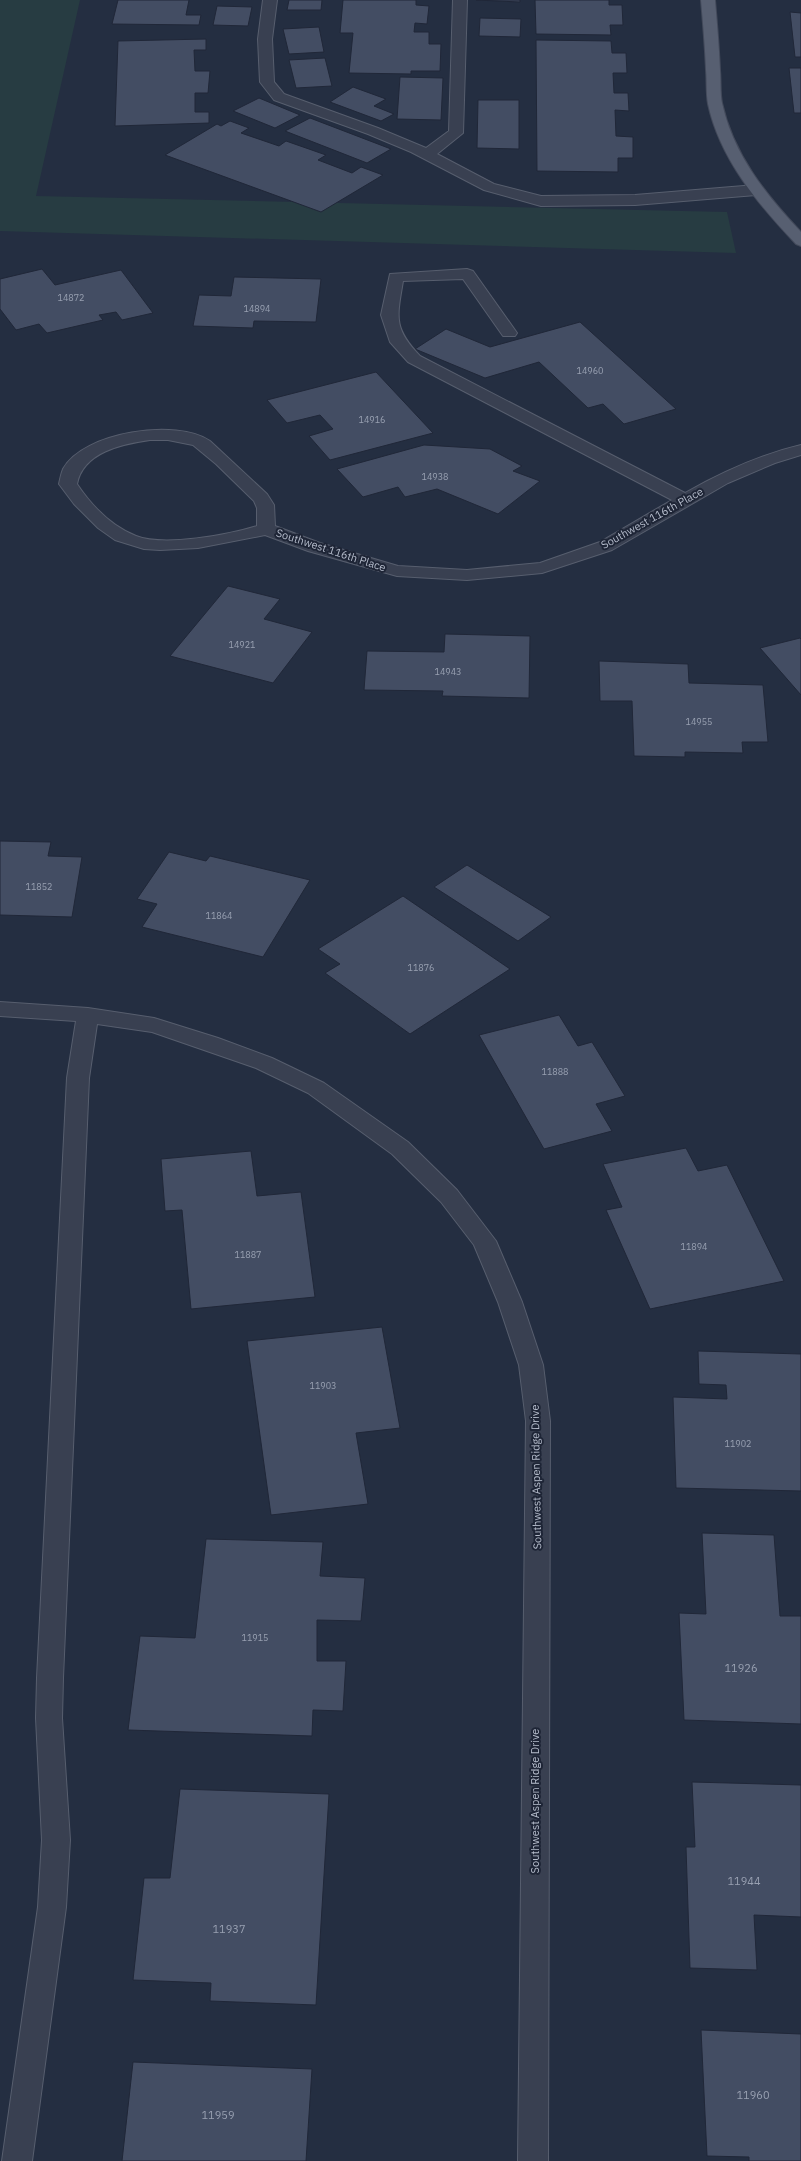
<svg xmlns="http://www.w3.org/2000/svg" width="801" height="2161" font-family="'IBM Plex Sans',sans-serif">
<style>
.green{fill:#273c42}
.building{fill:#434d63;stroke:#202738}
.lines{fill:none;stroke-linecap:round;stroke-linejoin:round}
.minor-casing{stroke:#575e6e;stroke-width:2}
.major-casing{stroke:#42495a;stroke-width:2}
.minor{fill:#394051;fill-rule:evenodd}
.major{fill:#575f71;fill-rule:evenodd}
.labels{text-anchor:middle;dominant-baseline:central;stroke-width:4;stroke-linejoin:round;paint-order:stroke}
.number-label{font-size:9px;fill:#98a0b1}
.street-label{font-size:11px;fill:#b5bccb;stroke:#1e2536}
.near-number-label{font-size:11px;fill:#98a0b1}
</style>
<rect width="100%" height="100%" fill="#242e41"/>
<path class="green" d="M0 0H80L36 196 727 212 736 253 0 231Z"/>
<path class="building" d="M118 0H189L186 15H201L199 25 112 24Z
M289 0H322L321 10H287Z
M343 0H416V5L429 6 427 24 415 23 414 32H429V44H441L440 71H411V74L349 73 353 33H340Z
M476 0H520V2Z
M535 0H609V5H622L623 25H610L611 35 536 34Z
M217 6 252 7 248 26 213 25Z
M790 12 801 13V57H795Z
M480 18 521 19 520 37 479 36Z
M319 27 324 52 289 54 283 29Z
M206 39V50H194L195 71H210L208 93H195V112H209V123L115 126 118 41Z
M536 40 611 41 612 53H626L627 73H613L614 93H628L629 111 615 110 616 136 633 137V158H618V172L537 171Z
M325 58 332 86 296 88 289 60Z
M789 68H801V113H794Z
M400 77 443 78 441 120 397 119Z
M353 87 386 99 374 106 394 114 381 121 330 102Z
M259 98 300 115 275 128 233 111Z
M478 100H519V149L477 148Z
M310 118 391 149 367 163 285 131Z
M230 121 249 128 241 133 279 146 286 141 326 155 318 160 352 173 361 167 383 175 321 212 165 155 217 124 221 126Z
M42 269 55 285 121 270 153 313 122 320 116 312 99 315 103 320 47 333 39 324 16 330 0 309V279Z
M234 277 321 279 316 322 254 321 253 328 193 326 199 295 231 296Z
M580 322 676 409 624 424 603 404 588 408 539 362 485 378 415 349 446 329 490 347Z
M376 372 433 433 330 460 309 436 333 429 320 415 287 423 267 400Z
M424 445 490 449 522 466 513 471 540 481 498 514 437 489 405 497 398 487 363 497 337 469Z
M228 586 280 599 264 619 312 632 273 683 170 656Z
M445 634 530 636 529 698 442 696 443 691 364 690 367 651 444 652Z
M800 638 801 639V695L760 648Z
M599 661 688 664 689 683 763 685 768 742H742L743 753 685 752V757L634 756 632 701H600Z
M0 841 51 842 48 856 82 857 72 917 0 915Z
M169 852 206 861 210 856 310 880 263 957 142 927 157 904 137 899Z
M467 865 551 917 518 941 434 887Z
M403 896 510 969 410 1034 325 973 340 964 318 949Z
M559 1015 578 1046 592 1042 625 1096 596 1104 612 1131 544 1149 479 1035Z
M686 1148 698 1171 727 1165 784 1281 650 1309 606 1210 622 1207 603 1164Z
M251 1151 257 1196 301 1192 315 1297 191 1309 182 1210 165 1211 161 1159Z
M382 1327 400 1428 356 1433 368 1504 271 1515 247 1341Z
M698 1351 801 1354V1491L676 1488 673 1397 727 1399 726 1385 699 1384Z
M702 1533 774 1535 780 1616H801V1724L684 1720 679 1613 706 1614Z
M206 1539 323 1542 320 1576 365 1578 361 1621 317 1620V1661H346L343 1711 313 1710 312 1736 128 1730 140 1636 195 1638Z
M692 1782 801 1785V1917L754 1915 757 1970 690 1968 686 1847H695Z
M180 1789 329 1794 316 2005 210 2001 211 1983 133 1980 144 1878H170Z
M701 2030 801 2034V2161H749V2157L707 2156Z
M133 2062 312 2069 306 2161H122Z"/>
<g class="lines">
<defs>
<path id="minor" d="M263 0H277L272 39 274 82 284 94 378 128 426 148 449 131 453 0H467L463 133 437 154 494 184 541 196 635 195 756 185 761 187 764 190 761 193 756 195 635 205 541 206 484 190 411 152 368 134 274 100 260 82 258 39Z
M467 269 473 271 517 333 515 336H503L463 279 403 281C397 317 393 328 420 356L685 493C722 472 759 455 801 445V455L775 463 728 483 612 550 542 573 467 580 397 576 308 551 265 535 198 548 160 550 144 549 115 540 98 528 74 504 59 484C60 479 61 474 63 469 83 432 177 418 210 441L267 494 274 505 275 526 320 543 398 566 467 570 540 563 600 542 672 500 408 362 390 342 381 315 390 274ZM150 440H168L193 445 216 464 254 501 257 508V526C228 535 164 547 136 536 111 526 91 505 77 484 83 452 122 444 150 440Z
M0 1002 88 1008 154 1018 218 1038 272 1058 324 1083 408 1142 457 1190 496 1241 522 1302 543 1365 550 1421 548 2161H518L526 1421 519 1365 498 1302 474 1245 441 1202 392 1154 308 1093 256 1068 152 1032 97 1024 89 1078 63 1678 62 1718 70 1840 66 1907 32 2161H2L38 1907 42 1840 36 1718 37 1678 67 1078 76 1021 0 1016Z"/>
<path id="major" d="M701 0H715C717 23 719 47 720 70 721 81 720 93 722 103 733 154 766 195 801 232V246L796 244C758 204 720 159 708 104 706 93 707 81 706 70 705 47 703 23 701 0Z"/>
</defs>
<use href="#minor" class="minor-casing"/>
<use href="#major" class="major-casing"/>
<use href="#minor" class="minor"/>
<use href="#major" class="major"/>
</g>
<g class="labels">
<g class="number-label">
<text x="71" y="297">14872</text>
<text x="257" y="308">14894</text>
<text x="590" y="370">14960</text>
<text x="372" y="419">14916</text>
<text x="435" y="476">14938</text>
<text x="242" y="644">14921</text>
<text x="448" y="671">14943</text>
<text x="699" y="721">14955</text>
<text x="39" y="886">11852</text>
<text x="219" y="915">11864</text>
<text x="421" y="967">11876</text>
<text x="555" y="1071">11888</text>
<text x="694" y="1246">11894</text>
<text x="248" y="1254">11887</text>
<text x="323" y="1385">11903</text>
<text x="738" y="1443">11902</text>
<text x="255" y="1637">11915</text>
</g>
<g class="street-label">
<text transform="translate(652 518) rotate(-29)">Southwest 116th Place</text>
<text transform="translate(331 550) rotate(18)">Southwest 116th Place</text>
<text transform="translate(536 1477) rotate(-91)">Southwest Aspen Ridge Drive</text>
<text transform="translate(535 1801) rotate(-90)">Southwest Aspen Ridge Drive</text>
</g>
<g class="near-number-label">
<text x="741" y="1668">11926</text>
<text x="744" y="1881">11944</text>
<text x="229" y="1929">11937</text>
<text x="753" y="2095">11960</text>
<text x="218" y="2115">11959</text>
</g>
</g>
</svg>
